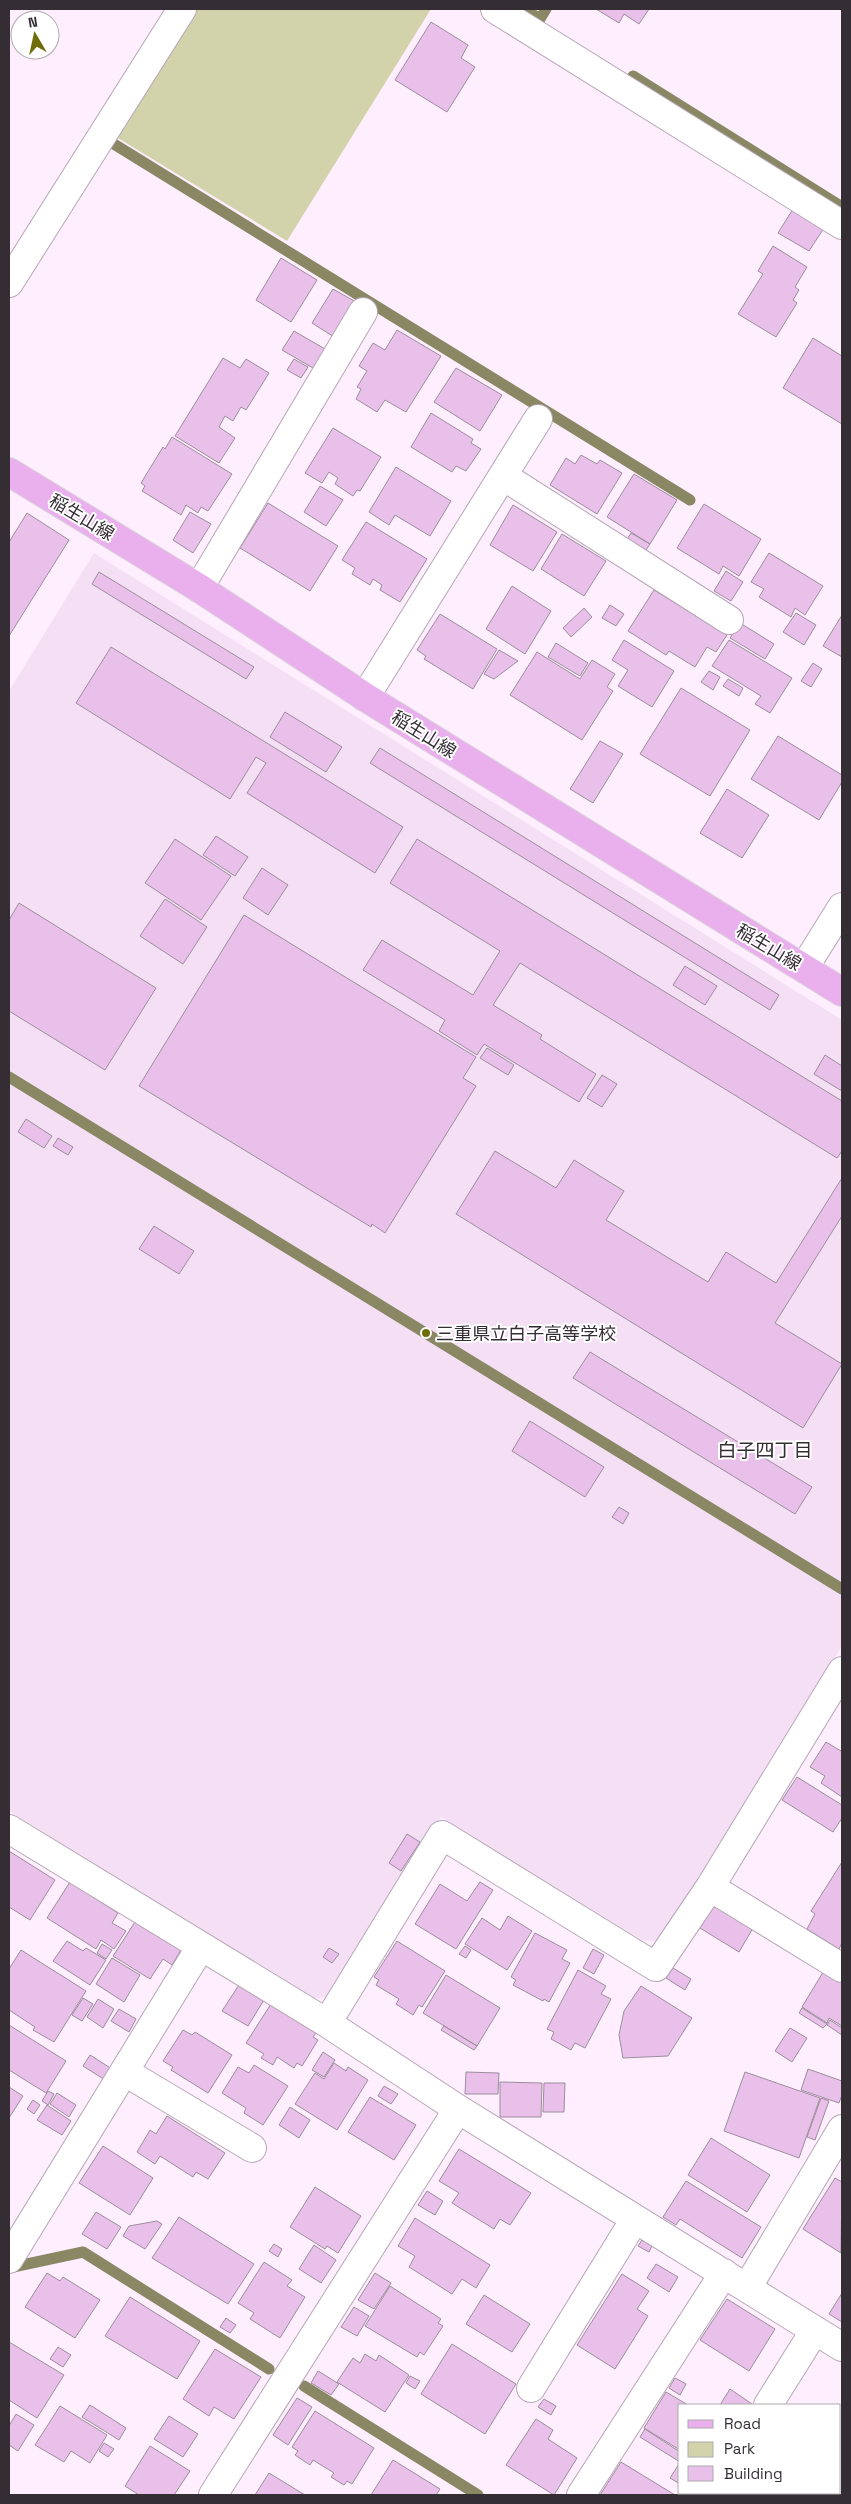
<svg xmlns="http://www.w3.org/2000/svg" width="851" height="2504" font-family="'Space Grotesk','Noto Sans JP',sans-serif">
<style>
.built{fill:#f4dff5}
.green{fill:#d2d2ab}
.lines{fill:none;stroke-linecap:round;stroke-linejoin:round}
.stream{stroke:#8a8864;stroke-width:11}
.building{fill:#e9c0ea;stroke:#9c8e9c}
.minor-casing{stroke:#b6a7b6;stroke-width:30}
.major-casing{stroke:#dad9da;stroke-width:30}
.minor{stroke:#fff;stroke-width:28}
.major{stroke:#eaafed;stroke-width:28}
.poi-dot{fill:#706c09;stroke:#fff;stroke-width:2}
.labels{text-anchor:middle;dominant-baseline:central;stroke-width:4;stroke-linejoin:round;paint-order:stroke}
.street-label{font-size:18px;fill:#342e34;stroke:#fff}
.poi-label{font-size:18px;fill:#342e34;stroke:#fff;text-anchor:start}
.neighbourhood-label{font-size:19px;fill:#342e34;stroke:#fff}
</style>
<rect width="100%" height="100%" fill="#feeefe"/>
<path class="built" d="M94 553 842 1020V1646L663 1942 642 1940 441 1817 329 1997 310 1999 9 1811V691Z"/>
<path class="green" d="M191 9H431L287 241 113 135Z"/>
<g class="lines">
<path class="stream" d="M524 9 540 19 546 9
M633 76 842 207
M109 141 690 500
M9 1077 842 1589
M13 2267 83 2252 269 2369
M304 2386 478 2495"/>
</g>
<path class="building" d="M596 9H649L639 24 624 14 619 23Z
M431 22 468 45 461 58 475 67 447 112 395 80Z
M793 209 824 228 809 251 778 233Z
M773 246 807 267 795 287 799 290 793 300 797 303 776 337 738 314 763 274 758 271Z
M281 258 317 280 291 322 256 300Z
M333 289 356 302 334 337 312 323Z
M397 330 441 356 406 412 385 400 377 412 356 399 361 389 357 387 367 371 359 366 373 343 385 350Z
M294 331 325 349 313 368 282 350Z
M813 338 842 356V424L783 388Z
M223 358 240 368 246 359 269 373 246 410 241 407 233 421 225 416 219 427 235 438 219 463 175 436Z
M294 359 308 367 301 378 287 370Z
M456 368 502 395 480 431 434 402Z
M431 413 473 439 471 443 481 449 466 471 456 466 452 472 411 447Z
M333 428 381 457 360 491 357 490 353 496 335 484 338 478 329 472 322 483 305 473Z
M172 437 232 474 208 511 201 507 198 513 186 505 181 515 142 491 145 486 141 483 163 447 165 449Z
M581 455 597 464 600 460 622 473 597 514 550 485 566 458 575 464Z
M396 467 451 501 430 536 395 515 389 525 369 512Z
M634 474 677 500 650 544 607 517Z
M320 486 343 500 326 526 304 512Z
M268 503 338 546 310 591 240 548Z
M704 504 761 539 739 576 723 566 719 574 677 548Z
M513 505 557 532 533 571 490 545Z
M190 512 211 524 193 553 173 540Z
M27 513 69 540 9 636V542Z
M366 522 427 559 400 602 380 590 382 585 373 579 370 585 352 574 355 568 342 560Z
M631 533 650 544 646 550 627 539Z
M562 534 606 561 584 596 541 569Z
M769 553 823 586 805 615 795 608 791 617 759 597 764 589 751 582Z
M726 571 743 582 731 601 714 591Z
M99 572 254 667 246 679 92 584Z
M512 586 551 611 525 654 486 629Z
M654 590 727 635 716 652 707 647 695 667 669 651 666 655 628 631Z
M610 605 624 614 616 626 602 618Z
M584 608 592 617 571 637 563 628Z
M796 613 816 625 804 645 783 632Z
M440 614 497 649 473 689 424 659 426 656 417 650Z
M842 615V657L823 646Z
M740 623 774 644 765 659 730 638Z
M624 640 674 671 652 707 618 686 628 670 612 660Z
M729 640 792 678 770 713 755 704 761 696 712 666Z
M556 643 588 663 580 676 548 657Z
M111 647 403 827 375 873 247 793 266 763 256 757 230 799 76 703Z
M499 650 518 661 494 679 484 674Z
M537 652 580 679 592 660 615 674 607 687 613 691 582 740 510 695Z
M813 663 822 669 811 687 801 681Z
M709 671 720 677 713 690 701 682Z
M728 679 743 688 739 696 723 686Z
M681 688 750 730 710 796 640 754Z
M285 712 342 747 326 772 270 737Z
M778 736 842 775V782L819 820 751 779Z
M600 741 623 754 593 803 570 789Z
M380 748 779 995 770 1010 370 763Z
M727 789 769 815 742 858 700 833Z
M216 836 248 857 235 876 203 855Z
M175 839 231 876 201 920 145 883Z
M417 839 842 1101V1151L837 1158 520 963 493 1005 542 1035 540 1039 596 1074 579 1102 484 1044 477 1055 439 1031 445 1020 363 970 382 940 473 995 500 951 390 883Z
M262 868 288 885 268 915 243 898Z
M165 899 207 927 183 964 140 936Z
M19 903 156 988 105 1070 9 1011V920Z
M244 915 476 1057 463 1078 476 1086 385 1233 372 1224 371 1227 139 1086Z
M685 966 717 986 705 1005 673 985Z
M487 1048 514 1065 508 1075 480 1058Z
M825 1055 842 1066V1091L814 1074Z
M602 1075 617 1084 602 1107 587 1098Z
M26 1119 52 1136 44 1148 18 1132Z
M58 1138 73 1147 68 1155 53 1146Z
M495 1151 556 1188 574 1160 624 1191 606 1220 708 1282 726 1252 776 1283 842 1178V1216L775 1323 842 1364 803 1428 456 1214Z
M154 1226 194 1251 179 1274 139 1249Z
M590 1352 812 1487 795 1514 573 1378Z
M530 1421 604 1467 585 1497 512 1451Z
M619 1507 629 1513 623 1524 612 1517Z
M826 1742 841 1751 842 1748V1797L821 1783 825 1776 810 1767Z
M797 1777 842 1805V1818L833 1832 782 1800Z
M407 1834 420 1842 401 1871 389 1863Z
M9 1851 55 1880 30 1920 9 1907Z
M842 1862V1943L839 1949 807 1929 815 1914 811 1911Z
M70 1882 118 1913 112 1923 126 1931 114 1949 101 1940 96 1949 47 1918Z
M480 1882 493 1890 456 1949 415 1924 440 1884 467 1901Z
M715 1904 753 1928 739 1952 700 1928Z
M508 1916 532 1931 507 1970 465 1944 482 1918 500 1930Z
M135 1922 181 1950 172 1965 163 1959 150 1979 113 1956Z
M535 1933 567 1950 562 1959 570 1963 549 2002 544 1999 543 2001 513 1985 516 1980 511 1977Z
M67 1941 83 1951 86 1948 106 1960 90 1985 53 1961Z
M397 1941 445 1971 422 2007 419 2005 413 2015 396 2004 399 1999 376 1985 379 1980 374 1977Z
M102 1944 112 1950 106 1959 97 1953Z
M465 1946 471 1950 466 1958 459 1954Z
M329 1948 339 1954 332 1963 323 1957Z
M593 1949 604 1955 594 1974 583 1968Z
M21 1950 86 1991 54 2042 33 2030 35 2027 9 2010V1969Z
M112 1958 140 1975 124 2002 96 1984Z
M673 1968 691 1979 685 1990 666 1978Z
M825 1969 842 1980V2026L829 2018 827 2023 802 2007Z
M578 1970 606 1986 601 1994 611 1999 585 2048 575 2043 571 2050 551 2039 554 2032 547 2029Z
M446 1975 500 2008 477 2046 423 2013Z
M239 1985 264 2000 248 2026 222 2011Z
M641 1986 692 2018 668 2056 623 2058 619 2035 624 2011Z
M83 1998 93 2004 82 2021 72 2015Z
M98 1999 114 2009 103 2028 87 2017Z
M271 2004 316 2033 313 2037 318 2040 302 2066 297 2063 294 2068 277 2057 273 2065 261 2058 264 2054 246 2043Z
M802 2008 827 2024 823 2028 799 2013Z
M119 2009 136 2019 129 2032 111 2021Z
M830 2020 842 2028V2035L827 2025Z
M9 2025 66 2061 46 2093 9 2070Z
M444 2026 477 2046 474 2050 441 2030Z
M790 2028 807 2038 792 2062 775 2051Z
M183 2030 192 2035 195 2032 232 2055 208 2093 171 2070 173 2067 163 2061Z
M323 2052 335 2060 324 2077 312 2070Z
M90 2055 112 2069 105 2080 83 2066Z
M334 2063 346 2071 348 2067 368 2080 337 2130 295 2104 315 2073 324 2079Z
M254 2065 288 2086 263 2125 244 2113 246 2108 222 2093 238 2067 249 2073Z
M808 2069 842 2081V2095L839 2103 801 2090Z
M466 2072 499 2073 498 2094H465Z
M745 2072 820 2098 799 2158 724 2131Z
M500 2082 542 2083 541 2117H500Z
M544 2083H565L564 2112H543Z
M384 2086 398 2094 391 2104 378 2096Z
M9 2087 23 2096 9 2118Z
M48 2091 54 2094 48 2105 42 2101Z
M57 2093 76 2105 69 2117 50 2104Z
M370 2097 416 2125 394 2160 348 2132Z
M821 2098 829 2101 815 2140 807 2137Z
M33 2100 40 2105 34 2114 27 2109Z
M47 2105 71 2121 62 2135 37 2120Z
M290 2107 310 2120 299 2138 279 2125Z
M167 2116 225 2153 208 2179 196 2172 193 2177 160 2156 155 2164 137 2152 150 2130 156 2134Z
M711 2138 770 2175 747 2212 688 2175Z
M103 2146 153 2178 130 2215 79 2183Z
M459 2149 531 2193 510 2225 500 2219 494 2229 452 2203 459 2193 439 2181Z
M835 2178 842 2182 841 2253 803 2229Z
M686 2181 761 2227 742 2258 680 2219 676 2225 663 2217Z
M315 2187 361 2216 338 2253 327 2246 325 2249 290 2227Z
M427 2191 443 2201 435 2215 418 2205Z
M96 2212 121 2227 107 2249 82 2234Z
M179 2217 254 2264 228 2304 152 2258Z
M415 2218 490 2265 476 2288 462 2279 452 2294 409 2267 415 2256 398 2246Z
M157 2221 162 2224 145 2249 123 2236 129 2226Z
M642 2240 652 2246 649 2252 638 2246Z
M274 2244 282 2249 278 2257 269 2251Z
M314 2245 336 2260 321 2283 299 2269Z
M264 2262 292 2280 287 2286 305 2297 280 2338 250 2319 254 2313 238 2303Z
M656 2264 678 2277 669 2292 647 2278Z
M47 2273 60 2281 63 2277 100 2300 75 2338 25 2307Z
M375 2273 391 2283 374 2309 358 2300Z
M622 2274 649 2291 637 2309 648 2316 615 2369 577 2345Z
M390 2286 441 2319 438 2323 443 2326 424 2355 420 2352 417 2357 365 2326Z
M842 2293V2322L829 2314Z
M484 2295 530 2324 512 2352 466 2324Z
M130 2297 200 2341 177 2379 105 2336Z
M727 2299 775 2329 749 2371 700 2340Z
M354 2307 369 2316 357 2336 341 2327Z
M226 2318 236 2325 230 2333 220 2327Z
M9 2342 64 2375 37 2418 9 2400Z
M452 2344 516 2384 485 2434 421 2394Z
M58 2347 71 2355 63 2367 50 2359Z
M215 2349 261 2377 234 2419 214 2407 209 2416 183 2399Z
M365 2354 376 2361 379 2355 409 2375 385 2412 337 2382 353 2358 360 2363Z
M318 2371 339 2384 331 2395 311 2383Z
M410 2376 420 2381 415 2389 406 2383Z
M675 2378 686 2384 680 2395 669 2388Z
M730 2389 752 2404 751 2405H720Z
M666 2392 688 2405H680V2450L644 2428Z
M297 2398 312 2407 288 2445 273 2435Z
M544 2399 556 2406 551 2415 538 2407Z
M90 2405 126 2428 119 2440 82 2417Z
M60 2406 107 2435 90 2463 71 2451 64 2462 35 2445Z
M315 2411 374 2448 352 2484 347 2481 344 2485 331 2477 334 2473 313 2460 310 2465 295 2455 298 2451 292 2447Z
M16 2414 34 2425 18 2451 9 2445V2426Z
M169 2416 198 2434 183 2457 154 2439Z
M536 2419 553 2430 548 2439 577 2458 554 2495 506 2465Z
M645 2429 680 2452V2462L640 2437Z
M104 2443 114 2449 108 2457 99 2451Z
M150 2446 190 2471 174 2495H139L125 2486Z
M393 2460 440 2489 436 2495H371Z
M621 2462 675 2495H600Z
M679 2464H680V2484L670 2478Z
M269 2473 305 2495H255Z
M743 2493H777L781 2495H743Z"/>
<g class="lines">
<defs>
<path id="minor" d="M495 9 842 225
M9 283 182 9
M503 476 729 620
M199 588 363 312
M365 697 538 419
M804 968 842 907
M9 1829 327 2023 458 2109 842 2347
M710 1887 842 1968
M327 2023 442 1835 656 1967 710 1887 842 1671
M125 2072 252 2148
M9 2259 200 1948
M747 2288 842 2129
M531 2388 635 2219
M768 2405 815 2330
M213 2495 458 2109
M581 2495 724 2273
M712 2495 714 2493"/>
<path id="major" d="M9 472 199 588 365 697 842 992"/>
</defs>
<use href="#minor" class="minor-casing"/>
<use href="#major" class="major-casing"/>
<use href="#minor" class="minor"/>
<use href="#major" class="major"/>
</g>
<circle class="poi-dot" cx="426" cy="1333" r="5"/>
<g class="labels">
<g class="street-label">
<text transform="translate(82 517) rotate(31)">稲生山線</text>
<text transform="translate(424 734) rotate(32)">稲生山線</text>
<text transform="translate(769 947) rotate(31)">稲生山線</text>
</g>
<g class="poi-label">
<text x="436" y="1333">三重県立白子高等学校</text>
</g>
<g class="neighbourhood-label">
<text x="765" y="1450">白子四丁目</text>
</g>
</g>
<rect width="851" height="2504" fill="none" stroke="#342e34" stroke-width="20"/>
<rect x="678" y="2404" width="162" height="90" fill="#ffffff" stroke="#aeabae"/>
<rect x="688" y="2420" width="25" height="8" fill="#eaafed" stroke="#aeabae"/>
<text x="724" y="2429" font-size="15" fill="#342e34">Road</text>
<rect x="688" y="2442" width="25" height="15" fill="#d2d2ab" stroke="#aeabae"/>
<text x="724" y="2454" font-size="15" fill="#342e34">Park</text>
<rect x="688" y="2466" width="25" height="15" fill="#e9c0ea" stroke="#aeabae"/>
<text x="724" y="2479" font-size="15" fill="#342e34">Building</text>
<g transform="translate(35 35) rotate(351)"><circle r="24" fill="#ffffff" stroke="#aeabae"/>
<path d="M0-4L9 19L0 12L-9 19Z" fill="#706c09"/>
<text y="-8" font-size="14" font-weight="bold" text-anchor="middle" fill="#342e34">N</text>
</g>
</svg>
